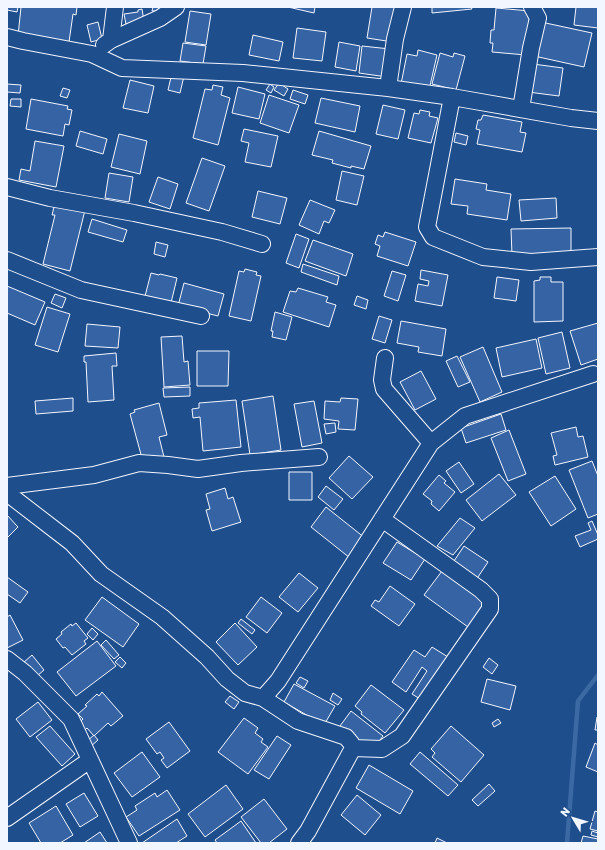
<svg xmlns="http://www.w3.org/2000/svg" width="605" height="850" font-family="Rubik,sans-serif">
<style>
.lines{fill:none;stroke-linecap:round;stroke-linejoin:round}
.stream{stroke:#3b69a3;stroke-width:4.5}
.building{fill:#3563a3;stroke:#f2f6ff}
.minor-casing{stroke:#f2f6ff;stroke-width:18}
.minor{stroke:#1f4e8c;stroke-width:16}
</style>
<rect width="100%" height="100%" fill="#1f4e8c"/>
<g class="lines">
<path class="stream" d="M567 843 578 701 598 675"/>
</g>
<path class="building" d="M7 7H18L17 12 7 10Z
M21 7H77L76 15 73 14 69 42 18 36Z
M153 7H162L161 11H152Z
M288 7H315L314 13Z
M372 7H400L393 42 367 38Z
M432 7H471L472 9 432 13Z
M576 7H598V28L574 25Z
M496 8 530 11 526 55 492 52 493 43H490L491 30H494Z
M142 9 144 21 126 24 124 14 138 12V10Z
M190 11 211 14 206 45 185 42Z
M98 22 102 39 91 42 87 25Z
M541 22 592 33 584 67 534 56Z
M297 28 326 32 322 61 293 58Z
M253 35 283 42 279 61 249 55Z
M339 42 360 46 356 71 335 67Z
M183 43 206 46 203 64 180 61Z
M362 46 390 49 387 77 359 73Z
M418 50 437 55 429 90 401 84 407 54 417 56Z
M440 53 453 57 454 53 465 56 456 90 432 84Z
M533 64 563 68 559 96 528 92Z
M172 73 184 76 180 93 168 90Z
M130 80 154 86 148 113 123 108Z
M279 83 288 89 284 96 274 90Z
M7 84 21 85 20 93 7 92Z
M270 84 274 87 271 93 266 90Z
M213 85 223 87 221 95 230 98 218 145 193 138 205 89 212 90Z
M238 87 265 94 259 119 232 113Z
M63 88 70 90 67 98 60 96Z
M293 90 308 95 305 104 290 99Z
M269 95 299 105 289 133 260 123Z
M321 98 360 106 355 132 315 123Z
M11 99H21V107L10 106Z
M31 99 68 106 67 109 72 110 69 125 65 124 63 136 26 129Z
M383 105 405 110 398 139 376 134Z
M420 110 430 112 429 116 438 118 431 143 408 138 414 113 419 114Z
M483 115 522 122 520 132 526 133 522 152 477 144 480 130 476 129 478 120H481Z
M244 129 278 136 271 167 245 162 249 143 241 141Z
M80 131 107 139 103 154 76 146Z
M319 131 371 146 364 169 351 166V168L332 163 333 160 312 155Z
M456 133 468 136 466 145 454 142Z
M119 134 147 141 140 174 111 167Z
M35 141 64 146 56 187 19 180 21 169 30 171Z
M202 158 225 166 209 211 186 203Z
M342 171 364 176 357 205 336 200Z
M109 173 133 177 129 202 105 198Z
M158 177 178 184 170 209 149 202Z
M455 179 487 184 486 190 511 194 507 220 467 214 468 206 451 204Z
M258 191 287 198 280 224 252 217Z
M556 198 557 218 521 221 519 200Z
M310 200 335 210 329 223 324 221 319 234 299 225Z
M55 203 85 210 70 271 43 264 55 215H52Z
M92 219 127 230 123 242 88 232Z
M571 228V253L512 255 511 229Z
M385 232 416 242 408 266 377 256 380 246 375 244 378 235 383 237Z
M296 234 309 239 299 268 286 263Z
M313 240 353 254 346 276 305 261Z
M156 242 168 245 165 257 154 254Z
M303 264 339 276 337 285 301 272Z
M245 269 257 272 256 275 261 276 251 321 229 316 239 271 244 272Z
M421 270 448 275 442 306 415 301 418 284 428 286 429 281 420 279Z
M392 271 406 275 398 301 384 296Z
M151 273 159 275 160 274 177 278 170 307 144 300Z
M497 277 519 280 516 301 494 298Z
M540 277H551V282H563V321L534 322V281L540 280Z
M184 283 224 294 218 316 178 306Z
M7 286 45 302 35 325 7 313Z
M298 288 328 297 326 302 336 305 329 327 283 312 290 291 296 292Z
M55 294 66 298 62 308 51 303Z
M357 296 368 300 366 309 354 305Z
M47 307 70 314 58 352 35 345Z
M275 312 292 317 286 340 272 337 273 331H271Z
M379 316 392 320 385 343 372 339Z
M401 321 446 329 442 356 418 352 419 347 397 343Z
M598 323V359L581 365 570 331Z
M87 324 120 327 118 348 85 346Z
M562 332 570 368 546 374 538 338Z
M182 336 184 362 188 361 190 385 164 387 161 337Z
M536 339 542 368 502 377 496 348Z
M483 347 502 392 480 402 460 357Z
M197 351H229L228 386H197Z
M116 353 117 366H112L114 400 88 402 86 362H84V356Z
M457 356 470 382 458 387 446 361Z
M421 371 436 399 415 410 400 382Z
M190 387V396L164 397 163 388Z
M273 396 281 450 250 455 242 401Z
M73 398V411L36 414 35 401Z
M341 398 358 399 355 430 338 429 339 421 324 419 325 401 340 402Z
M236 400 241 447 203 451 200 417 193 418 192 409 199 408V403Z
M314 401 322 443 302 447 294 404Z
M159 403 167 435 159 437 164 457 143 462 130 414 135 412 134 410Z
M501 414 506 430 466 443 461 428Z
M335 423 336 432 326 434 324 424Z
M576 427 578 437 583 436 588 457 555 465 553 456 557 455 551 433Z
M509 430 526 474 508 481 491 438Z
M349 456 373 477 352 499 329 478Z
M592 461 598 476V514L588 518 569 470Z
M459 462 474 484 461 493 446 471Z
M289 472H312V500H289Z
M499 474 516 495 482 521 466 500Z
M439 475 446 481 444 483 455 492 439 511 431 504 432 501 423 494Z
M555 476 576 509 551 526 529 492Z
M326 486 343 499 334 510 318 497Z
M225 488 228 499 233 497 241 522 212 531 206 510 210 509 206 494Z
M326 507 365 538 350 558 311 527Z
M7 515 18 527 7 538Z
M460 518 475 528 453 555 437 546Z
M592 521 598 535V539L580 547 575 536 591 530 588 523Z
M397 542 425 559 411 580 383 563Z
M464 546 488 562 476 580 452 564Z
M442 571 486 603 468 627 424 595Z
M299 573 318 588 298 612 279 597Z
M7 577 28 592 20 603 7 594Z
M390 586 415 604 399 626 371 606 375 600 379 602Z
M102 597 139 624 123 647 85 620Z
M261 597 282 613 267 633 246 617Z
M10 615 23 640 7 648V617Z
M241 619 255 630 252 634 238 623Z
M76 623 88 638 84 641 86 644 72 655 65 647 63 648 56 639 62 634 61 632 71 624 72 626Z
M235 623 257 647 238 665 216 642Z
M92 628 98 634 93 640 87 634Z
M106 640 119 655 114 659 101 645Z
M97 641 116 666 76 696 57 672Z
M432 647 448 657 420 699 412 694 427 671 422 667 406 692 392 682 414 650 425 657Z
M32 655 44 670 36 677 23 663Z
M120 657 126 663 122 668 115 662Z
M489 658 498 665 492 674 483 667Z
M300 677 308 681 304 688 296 683Z
M487 679 516 686 510 710 481 702Z
M294 684 335 706 324 725 284 702Z
M371 685 404 710 385 733 361 714 362 712 355 706Z
M102 692 123 716 111 726 108 723 94 736 87 728 85 730 79 723 83 719 78 714 87 706 85 705 97 694 99 696Z
M333 693 342 699 338 705 330 700Z
M230 696 239 702 234 709 225 702Z
M38 702 52 720 30 737 16 719Z
M351 711 383 736 374 748 362 743 340 726Z
M597 717H598V730H595Z
M244 718 258 728 255 733 263 739 261 742 268 747 248 774 218 752Z
M498 719 501 723 494 727 492 723Z
M169 722 190 751 167 768 161 760 164 758 160 752 157 754 146 739Z
M50 726 75 754 62 766 36 737Z
M451 726 484 755 461 782 432 757 435 753 431 749Z
M94 735 98 740 90 747 86 742Z
M277 736 291 745 269 779 254 770Z
M595 743 598 745V772L586 767Z
M142 752 160 777 132 797 114 773Z
M420 752 458 785 448 796 410 764Z
M369 765 413 791 400 814 356 788Z
M489 784 495 791 478 806 472 800Z
M226 785 243 809 205 837 188 814Z
M167 790 180 810 139 836 126 817 137 810 135 806 155 793 157 797Z
M84 793 98 816 80 827 66 804Z
M357 795 381 815 365 835 341 815Z
M264 799 287 829 269 843H261L241 817Z
M56 806 73 835 60 843H41L29 823Z
M595 811 598 812V831L590 829Z
M177 819 187 836 176 843H142Z
M241 821 256 843H217L215 840Z
M592 831 598 833V837L591 835Z
M100 832 107 843H84Z
M583 836 598 839V843H581Z
M437 838 447 843H435Z"/>
<g class="lines">
<defs>
<path id="minor" d="M7 37 23 41 92 54 122 68 243 73 388 88 452 97 571 118 598 121
M111 40 160 18 176 7
M104 45 111 40 115 7
M388 88 395 39 403 7
M452 97 427 227 433 237 483 257 531 262 598 257
M521 109 531 48 538 18 532 7
M7 187 50 198 134 213 222 232 262 244
M7 260 81 290 201 316
M385 358 382 380 384 389 431 443
M7 486 94 475 139 463 168 465 198 469 241 463 319 457
M7 493 72 543 101 574 162 617 207 657 227 679 245 693 263 698 298 721 346 737 351 743 353 748 308 831 299 843
M7 659 25 673 71 719 129 843
M263 698 278 681 431 443 465 416 593 374
M353 748 382 749 402 736 490 609V599L481 590 382 519
M7 818 90 760"/>
</defs>
<use href="#minor" class="minor-casing"/>
<use href="#minor" class="minor"/>
</g>
<rect width="605" height="850" fill="none" stroke="#f2f6ff" stroke-width="16"/>
<g transform="translate(573 818) rotate(308)" stroke="#1f4e8c" stroke-width="3" paint-order="stroke">
<path d="M0-3L7 15L0 10L-7 15Z" fill="#f2f6ff"/>
<text y="-6" font-size="11" font-weight="bold" text-anchor="middle" fill="#f2f6ff">N</text>
</g>
</svg>
